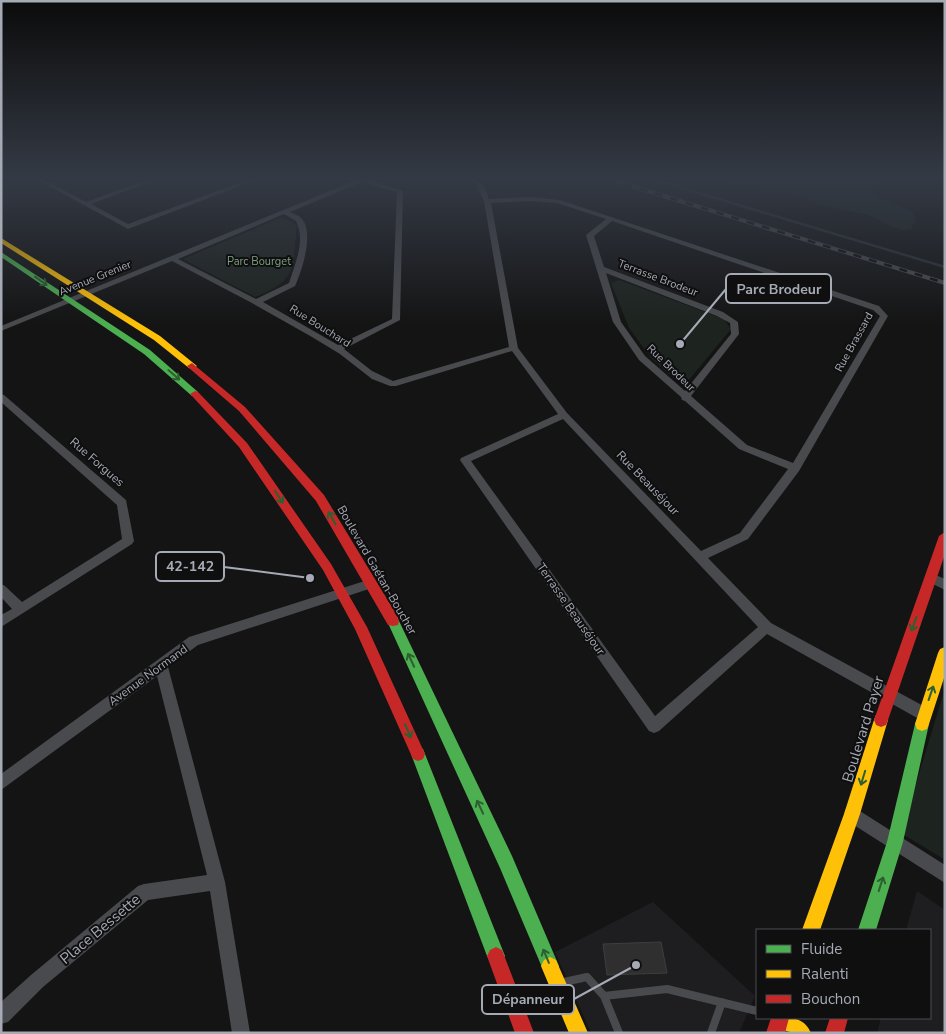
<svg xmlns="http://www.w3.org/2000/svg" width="946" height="1034" font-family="'Nunito Sans',sans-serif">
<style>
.built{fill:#1e1e20}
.green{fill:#1d231e}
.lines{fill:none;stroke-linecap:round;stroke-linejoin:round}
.stream{stroke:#2b3137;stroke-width:2.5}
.building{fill:#2f2f30;stroke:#3d3e40}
.lane{stroke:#494a4d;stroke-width:8}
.street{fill:#494a4d;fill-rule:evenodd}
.fast{fill:#4caf50;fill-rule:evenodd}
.slow{fill:#ffc107;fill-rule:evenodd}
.jam{fill:#c62828;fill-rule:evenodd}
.rail-casing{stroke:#494a4c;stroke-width:4}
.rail{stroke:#0f0f10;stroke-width:2.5;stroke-dasharray:8;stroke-linecap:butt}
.oneway{stroke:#2e5f30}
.labels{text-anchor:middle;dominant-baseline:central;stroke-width:4;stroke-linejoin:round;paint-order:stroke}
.far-park-label{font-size:11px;fill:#7e9f81;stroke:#0f0f10}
.far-street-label{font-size:11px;fill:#a6aab5;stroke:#0f0f10}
.street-label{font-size:12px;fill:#a6aab5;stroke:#0f0f10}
.near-street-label{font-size:15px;fill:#a6aab5;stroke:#0f0f10}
.leader{fill:none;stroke:#a6aab5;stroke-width:2}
.callout-dot{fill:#a6aab5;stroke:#0f0f10;stroke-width:2}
.callout{fill:#0f0f10;stroke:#a6aab5;stroke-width:2}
.callout-label{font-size:14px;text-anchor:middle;font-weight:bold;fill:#a6aab5}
</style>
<rect width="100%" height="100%" fill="#141414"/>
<path class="built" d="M917 891 945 910V1033H877L881 1018H930V930H906Z
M653 902 755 996 739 1033H591L555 952Z"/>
<path class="green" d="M707 179H892L869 188 878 197 913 212 916 219 911 229 903 230 893 227 868 215 818 204 803 196Z
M280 218H285L297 226C292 267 298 281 255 297L183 259Z
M619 280 724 319 731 329 688 381H677L651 358 629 328 611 283Z
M945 688V860L901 833Z"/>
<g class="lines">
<path class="stream" d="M652 179 945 267"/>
</g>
<path class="building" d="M661 942 667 973 607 975 603 944Z"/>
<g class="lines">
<path class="lane" d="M564 982 587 977 604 996 667 989 757 1011
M604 996 619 1033
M711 1033 722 1002"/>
<path class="street" d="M36 179H43L86 202 149 179H158L91 204 128 224 250 179H258L128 229Z
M359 179H367L403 191 400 320 344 349 372 371 393 381 509 347 484 201 476 184 470 179C483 179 485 188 489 199L530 197 560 200 879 306 888 316 799 471 748 539 708 558 771 623 929 709 931 714 929 719 924 721 919 719 767 634 659 731 654 733 649 731 460 460 461 458 558 414 512 351 396 386H390L372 379 340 354 312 337 252 303 172 261 1 331V326ZM362 182 397 192 392 319 338 345 263 302 295 286C302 271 315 231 301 218 298 215 294 214 290 212ZM530 201 557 203 606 219 586 235 613 322 639 360 681 397 682 400 685 401 739 449 788 469 740 533 701 551 567 413 518 348 491 203ZM284 214 296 221C306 240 295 264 289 283L256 299 178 259ZM612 221 873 310 880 316 793 463 747 445 691 396 739 334 738 322 723 312 604 267 594 236ZM606 273 717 316 730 323 731 334 685 391 645 356 621 322ZM563 419 758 627 655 716 471 461Z
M1 394 4 395 126 500 134 541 132 544 1 627V615L12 609 1 597V584L5 586 22 602 122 539 117 505 1 402Z
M931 573 945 579V590L927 581 925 578 927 575Z
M371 579 375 581 377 584 375 587 198 645 168 667 225 882 250 1033H232L210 891 148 900 43 987 8 1022 1 1024V1002L31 975 138 886 144 884 207 875 157 676 1 790V774L189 637Z
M852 806 945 865V883L846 820 844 814 846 808Z"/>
<path class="fast" d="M1 252 150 350 198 392V396H192L144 354 1 257Z
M393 616 398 617 399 621 512 856 559 966 556 972 550 975 544 972 500 868 387 621 388 617Z
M922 717 927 719 929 724 903 842 876 930H858L887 842 915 724 917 719Z
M418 747 423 749 425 754 505 956 502 962 496 965 490 962 487 956 411 754 413 749Z"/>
<path class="slow" d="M1 238 160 336 197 366 192 369 189 368 154 340 1 243Z
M945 647V675L929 724 927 729 922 731 917 729 915 724 938 653 940 649Z
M881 713 886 715 888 720 860 814 820 930H802L844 814 874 720 876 715Z
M550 957 556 960 588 1033H569L541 966 544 960Z
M772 1018C787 1017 804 1016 811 1033 795 1033 779 1034 772 1018Z"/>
<path class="jam" d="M192 363 245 407 324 495 398 617 399 621 398 625 393 626 388 625 316 501 239 411 189 368 187 366Z
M195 391 198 392 247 443 331 564 367 627 425 754 423 759 418 761 413 759 355 629 323 570 239 447 192 396 190 394Z
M945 532V554L888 720 886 725 881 727 876 725 874 720 939 536Z
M496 947 502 950 534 1033H515L487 956 490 950Z
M771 1018H789L785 1033H766Z
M830 1018H848L844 1033H825Z"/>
<defs>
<path id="rail" d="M609 179 945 283"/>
</defs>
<use href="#rail" class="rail-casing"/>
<use href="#rail" class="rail"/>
</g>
<defs><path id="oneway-shaft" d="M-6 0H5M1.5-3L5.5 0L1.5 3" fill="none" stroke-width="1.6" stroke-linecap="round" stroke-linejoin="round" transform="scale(1.25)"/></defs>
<g class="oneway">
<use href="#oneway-shaft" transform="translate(41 281) rotate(36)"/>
<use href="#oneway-shaft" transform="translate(174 375) rotate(41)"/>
<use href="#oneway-shaft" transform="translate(279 497) rotate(56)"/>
<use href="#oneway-shaft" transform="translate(332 518) rotate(-119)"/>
<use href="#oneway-shaft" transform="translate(914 624) rotate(110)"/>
<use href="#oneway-shaft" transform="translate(411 660) rotate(-115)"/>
<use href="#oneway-shaft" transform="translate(931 693) rotate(-71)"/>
<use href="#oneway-shaft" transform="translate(408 731) rotate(66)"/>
<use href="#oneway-shaft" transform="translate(863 778) rotate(107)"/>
<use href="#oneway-shaft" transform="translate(480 807) rotate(-115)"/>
<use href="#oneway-shaft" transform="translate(881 884) rotate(-72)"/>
<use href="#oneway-shaft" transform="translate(546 956) rotate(-113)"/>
</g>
<linearGradient id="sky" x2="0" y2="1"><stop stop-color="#0b0b0b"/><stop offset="0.55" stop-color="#343a45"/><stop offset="1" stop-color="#343a45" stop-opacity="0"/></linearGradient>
<rect width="946" height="324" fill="url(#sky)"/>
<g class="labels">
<g class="far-park-label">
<text x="259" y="261">Parc Bourget</text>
</g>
<g class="far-street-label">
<text transform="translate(95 278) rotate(-22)">Avenue Grenier</text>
<text transform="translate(658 278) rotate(21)">Terrasse Brodeur</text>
<text transform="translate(320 326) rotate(32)">Rue Bouchard</text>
<text transform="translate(854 342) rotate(-61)">Rue Brassard</text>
<text transform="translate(671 368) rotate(44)">Rue Brodeur</text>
</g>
<g class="street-label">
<text transform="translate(97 462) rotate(41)">Rue Forgues</text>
<text transform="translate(648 483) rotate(46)">Rue Beauséjour</text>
<text transform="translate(377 570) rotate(60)">Boulevard Gaétan-Boucher</text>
<text transform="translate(571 609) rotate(55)">Terrasse Beauséjour</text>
<text transform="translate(148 675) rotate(-36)">Avenue Normand</text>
</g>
<g class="near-street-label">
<text transform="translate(863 729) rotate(-73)">Boulevard Payer</text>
<text transform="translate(100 929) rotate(-40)">Place Bessette</text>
</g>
</g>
<path class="leader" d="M680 344L726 289M310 578L224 567M636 965L574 999"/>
<g class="callout-dot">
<circle cx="680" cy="344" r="5"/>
<circle cx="310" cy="578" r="5"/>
<circle cx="636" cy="965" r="5"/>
</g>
<g class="callout">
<rect x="726" y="274" width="105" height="29" rx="5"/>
<rect x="156" y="552" width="68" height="29" rx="5"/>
<rect x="482" y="985" width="92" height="29" rx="5"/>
</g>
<g class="callout-label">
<text x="779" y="294">Parc Brodeur</text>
<text x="190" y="571">42-142</text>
<text x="528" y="1004">Dépanneur</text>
</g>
<rect width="946" height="1034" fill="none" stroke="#a6aab5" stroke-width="5"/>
<rect x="756" y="929" width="175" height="90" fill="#0f0f10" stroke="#4b4d52"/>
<rect x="766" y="945" width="25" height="8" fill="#4caf50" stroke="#4b4d52"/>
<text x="801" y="954" font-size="15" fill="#a6aab5">Fluide</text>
<rect x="766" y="970" width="25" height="8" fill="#ffc107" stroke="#4b4d52"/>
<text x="801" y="979" font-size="15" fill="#a6aab5">Ralenti</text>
<rect x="766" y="995" width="25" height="8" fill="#c62828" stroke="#4b4d52"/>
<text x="801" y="1004" font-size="15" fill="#a6aab5">Bouchon</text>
</svg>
